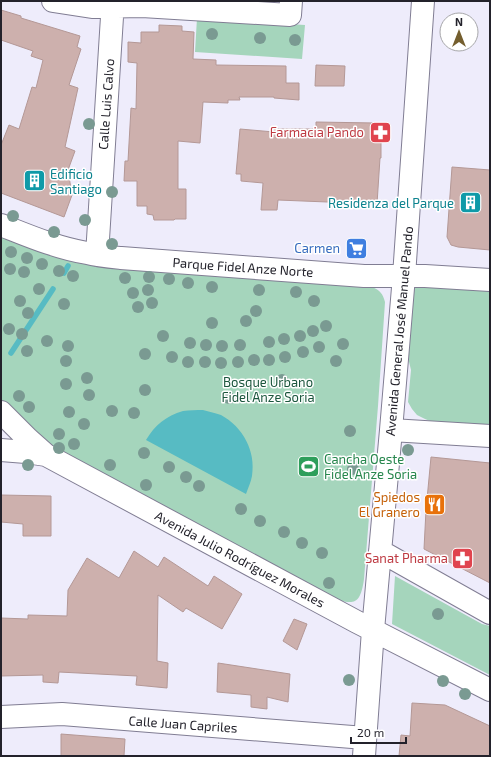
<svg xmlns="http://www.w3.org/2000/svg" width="491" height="757" font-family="'Exo 2',sans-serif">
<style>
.green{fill:#a5d5bc}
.water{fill:#57bbc3}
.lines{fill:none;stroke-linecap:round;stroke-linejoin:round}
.stream{stroke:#57bbc3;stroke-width:5.5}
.building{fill:#cdb0ad;stroke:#b49896}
.minor-casing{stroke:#807d93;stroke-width:24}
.minor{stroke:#fff;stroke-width:22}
.tree{fill:#7a9a92}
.labels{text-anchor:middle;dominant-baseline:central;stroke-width:3;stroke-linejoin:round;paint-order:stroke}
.street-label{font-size:13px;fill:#23222b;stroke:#fff}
.health-label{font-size:13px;fill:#be3a42;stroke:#fff;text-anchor:end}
.culture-label{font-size:13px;fill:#0d838f;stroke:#fff;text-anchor:start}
.shop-label{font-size:13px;fill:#366cbe;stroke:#fff;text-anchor:end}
.park-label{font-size:13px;fill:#1b563d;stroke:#fff}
.leisure-label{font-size:13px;fill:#27864d;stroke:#fff;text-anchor:start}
.food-label{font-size:13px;fill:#c56008;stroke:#fff;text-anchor:end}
</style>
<rect width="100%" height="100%" fill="#eeecfb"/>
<path class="green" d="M197 18 305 25 302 59 195 52Z
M1 236 372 287C380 290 383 294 385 302L378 406 364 579C360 609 351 604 327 596L59 452 1 402Z
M434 265 490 288V426L435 423 425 419 417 415 412 409 408 402 411 370 405 345 415 281 424 267Z
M395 576 482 624 490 626V675L392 624Z"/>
<path class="water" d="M203 410C209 412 216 413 221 415 243 427 256 451 252 476 251 482 248 488 246 494L146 440C155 425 166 416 183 411 189 410 197 410 203 410Z"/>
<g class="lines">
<path class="stream" d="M64 273 68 266
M11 353 53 289"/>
</g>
<path class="building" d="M1 10 21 16V18L80 36 77 47 81 49 69 85 78 88 65 147 75 151 68 170 72 195 64 217 1 193V145L9 125 19 129 32 87 36 88 43 60 31 56 33 51 1 40Z
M159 25 182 26V31L194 32 193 59 216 60V65L286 66V83H299V100L274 98V97H239L240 100H228V103L203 102 200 143 178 141V189H186V219H175L174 220H154L153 215 147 214V206H137V181H124L125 161H128L131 108 136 109 137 63 128 62V42L141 43V32H159Z
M316 65 345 66 344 86H315Z
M316 122 375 123V141H381V158H380L377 204 278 200 277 210H261L263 183 241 181V174H236L240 129 274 132V129H316Z
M452 167 490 170V250L458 247 451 245 447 237Z
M431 457 490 463V583L424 549 426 510Z
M1 495 51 496V536H23V524L1 522Z
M134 551 158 567 164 557 208 586 214 576 242 594 222 629 186 608 183 612 158 595 157 661 168 663 167 688 136 685 137 676 59 672 58 683 43 682V675L1 676V618L28 619V615L67 616 68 590 87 558 119 578Z
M294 619 307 624 297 650 283 641Z
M218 663 290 674 288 702 267 697V709L251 707V695L217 692Z
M412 703 445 705 490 726V756H399L401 735 410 736Z
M61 734 125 739 124 756H61Z"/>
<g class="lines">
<defs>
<path id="minor" d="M53 1 92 7 142 6 290 15 291 1
M1 225C29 236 57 248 87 253 98 256 110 257 121 258L364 276H425L490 280
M97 255 113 1
M1 412 28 439 46 455 357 622 490 690
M391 430 490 436
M1 450 26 452 46 455
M380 551 490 613
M1 717 62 714 365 738
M364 756 373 630 391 430 404 276 423 1"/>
</defs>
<use href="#minor" class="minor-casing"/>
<use href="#minor" class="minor"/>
</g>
<g class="tree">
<circle cx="212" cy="34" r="6"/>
<circle cx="260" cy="38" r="6"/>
<circle cx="295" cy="40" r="6"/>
<circle cx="89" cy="124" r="6"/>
<circle cx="112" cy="192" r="6"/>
<circle cx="13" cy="216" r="6"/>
<circle cx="85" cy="220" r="6"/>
<circle cx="54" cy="232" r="6"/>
<circle cx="112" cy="244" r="6"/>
<circle cx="11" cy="252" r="6"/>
<circle cx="27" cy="258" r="6"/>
<circle cx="42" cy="264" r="6"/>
<circle cx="10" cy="269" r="6"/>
<circle cx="59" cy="271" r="6"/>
<circle cx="24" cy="272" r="6"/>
<circle cx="73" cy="276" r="6"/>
<circle cx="149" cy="277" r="6"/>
<circle cx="125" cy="278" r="6"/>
<circle cx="169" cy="279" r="6"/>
<circle cx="188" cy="283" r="6"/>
<circle cx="212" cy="287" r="6"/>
<circle cx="39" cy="289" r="6"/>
<circle cx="148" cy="290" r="6"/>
<circle cx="259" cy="290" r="6"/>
<circle cx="296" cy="292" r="6"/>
<circle cx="133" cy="293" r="6"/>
<circle cx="20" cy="301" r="6"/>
<circle cx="314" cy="301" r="6"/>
<circle cx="152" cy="303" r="6"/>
<circle cx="64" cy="304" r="6"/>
<circle cx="138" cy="307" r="6"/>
<circle cx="256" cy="311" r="6"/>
<circle cx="28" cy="313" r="6"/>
<circle cx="246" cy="321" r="6"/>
<circle cx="212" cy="323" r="6"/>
<circle cx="326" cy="326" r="6"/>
<circle cx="9" cy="329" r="6"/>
<circle cx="313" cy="331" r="6"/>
<circle cx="22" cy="334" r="6"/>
<circle cx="163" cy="336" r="6"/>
<circle cx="300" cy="336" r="6"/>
<circle cx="284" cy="339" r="6"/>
<circle cx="47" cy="341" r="6"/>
<circle cx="269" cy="342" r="6"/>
<circle cx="190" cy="343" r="6"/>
<circle cx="343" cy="344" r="6"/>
<circle cx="206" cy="345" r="6"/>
<circle cx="240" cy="345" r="6"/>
<circle cx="68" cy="346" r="6"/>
<circle cx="222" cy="346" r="6"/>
<circle cx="319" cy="347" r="6"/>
<circle cx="27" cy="351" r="6"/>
<circle cx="303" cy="352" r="6"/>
<circle cx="145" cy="354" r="6"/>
<circle cx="172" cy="357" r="6"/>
<circle cx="285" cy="357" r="6"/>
<circle cx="254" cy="360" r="6"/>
<circle cx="269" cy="360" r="6"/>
<circle cx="66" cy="361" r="6"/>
<circle cx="336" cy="361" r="6"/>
<circle cx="188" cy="362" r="6"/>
<circle cx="205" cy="362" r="6"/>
<circle cx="238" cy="362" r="6"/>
<circle cx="221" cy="363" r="6"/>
<circle cx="87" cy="378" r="6"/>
<circle cx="282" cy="380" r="6"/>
<circle cx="66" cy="384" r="6"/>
<circle cx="145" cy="390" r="6"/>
<circle cx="89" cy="395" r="6"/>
<circle cx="19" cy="396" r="6"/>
<circle cx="229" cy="398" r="6"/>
<circle cx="29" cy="407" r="6"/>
<circle cx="112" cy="411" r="6"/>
<circle cx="69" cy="412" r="6"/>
<circle cx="134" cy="413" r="6"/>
<circle cx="84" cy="424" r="6"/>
<circle cx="350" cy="431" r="6"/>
<circle cx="59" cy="434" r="6"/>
<circle cx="74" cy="444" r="6"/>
<circle cx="59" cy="448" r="6"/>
<circle cx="408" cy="450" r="6"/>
<circle cx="144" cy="453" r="6"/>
<circle cx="28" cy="465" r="6"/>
<circle cx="110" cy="465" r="6"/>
<circle cx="169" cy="467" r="6"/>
<circle cx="353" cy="469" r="6"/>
<circle cx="186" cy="477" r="6"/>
<circle cx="146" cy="485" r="6"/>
<circle cx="199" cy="486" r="6"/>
<circle cx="241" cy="509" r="6"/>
<circle cx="260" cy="521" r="6"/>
<circle cx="284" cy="532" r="6"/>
<circle cx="302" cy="543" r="6"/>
<circle cx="322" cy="553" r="6"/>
<circle cx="329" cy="583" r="6"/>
<circle cx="438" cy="614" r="6"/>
<circle cx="349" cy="680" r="6"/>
<circle cx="443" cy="681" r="6"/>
<circle cx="465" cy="694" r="6"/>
</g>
<defs>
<symbol id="pharmacy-square" viewBox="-11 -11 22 22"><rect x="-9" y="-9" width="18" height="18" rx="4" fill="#e0444e" stroke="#fff"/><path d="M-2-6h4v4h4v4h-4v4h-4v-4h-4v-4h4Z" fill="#fff"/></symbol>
<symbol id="building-square" viewBox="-11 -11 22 22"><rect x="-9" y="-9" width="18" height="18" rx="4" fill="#0f9aa8" stroke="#fff"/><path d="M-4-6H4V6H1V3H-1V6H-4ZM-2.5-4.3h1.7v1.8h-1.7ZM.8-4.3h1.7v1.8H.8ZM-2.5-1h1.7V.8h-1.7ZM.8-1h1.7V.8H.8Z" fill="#fff"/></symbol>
<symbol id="supermarket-square" viewBox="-11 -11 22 22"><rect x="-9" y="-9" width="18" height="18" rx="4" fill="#3f7fe0" stroke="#fff"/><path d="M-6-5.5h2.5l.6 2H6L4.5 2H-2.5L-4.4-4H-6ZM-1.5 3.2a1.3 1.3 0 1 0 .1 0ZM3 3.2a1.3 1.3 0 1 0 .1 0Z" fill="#fff"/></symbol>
<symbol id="stadium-square" viewBox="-11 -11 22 22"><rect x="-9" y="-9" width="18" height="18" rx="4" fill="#2e9e5b" stroke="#fff"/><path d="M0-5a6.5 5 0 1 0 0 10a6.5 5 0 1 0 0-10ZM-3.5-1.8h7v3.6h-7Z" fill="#fff"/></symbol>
<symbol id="restaurant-square" viewBox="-11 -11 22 22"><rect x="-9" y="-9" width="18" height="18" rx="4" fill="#e8710a" stroke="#fff"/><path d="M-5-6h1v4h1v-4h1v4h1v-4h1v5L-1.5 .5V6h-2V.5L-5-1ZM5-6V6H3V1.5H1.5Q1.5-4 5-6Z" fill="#fff"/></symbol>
</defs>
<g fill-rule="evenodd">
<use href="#pharmacy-square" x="368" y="120" width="25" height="25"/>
<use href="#building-square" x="22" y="168" width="25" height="25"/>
<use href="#building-square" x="458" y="190" width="25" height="25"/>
<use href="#supermarket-square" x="344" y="236" width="25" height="25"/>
<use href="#stadium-square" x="296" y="454" width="25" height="25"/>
<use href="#restaurant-square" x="422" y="492" width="25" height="25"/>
<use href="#pharmacy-square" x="450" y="546" width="25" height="25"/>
</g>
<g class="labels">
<g class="street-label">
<text transform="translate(106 104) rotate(-86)">Calle Luis Calvo</text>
<text transform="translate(243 267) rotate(4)">Parque Fidel Anze Norte</text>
<text transform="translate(399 331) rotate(-85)">Avenida General José Manuel Pando</text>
<text transform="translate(240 559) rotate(28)">Avenida Julio Rodríguez Morales</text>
<text transform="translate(183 724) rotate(4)">Calle Juan Capriles</text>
</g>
<g class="health-label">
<text x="364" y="132">Farmacia Pando</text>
<text x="448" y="558">Sanat Pharma</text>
</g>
<g class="culture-label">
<text x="50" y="174">Edificio<tspan x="50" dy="15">Santiago</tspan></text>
<text x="454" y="203" text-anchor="end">Residenza del Parque</text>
</g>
<g class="shop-label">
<text x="340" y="248">Carmen</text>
</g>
<g class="park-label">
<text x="268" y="382">Bosque Urbano<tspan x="268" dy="15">Fidel Anze Soria</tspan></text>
</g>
<g class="leisure-label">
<text x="324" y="459">Cancha Oeste<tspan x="324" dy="15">Fidel Anze Soria</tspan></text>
</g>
<g class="food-label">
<text x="420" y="497">Spiedos<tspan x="420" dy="15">El Granero</tspan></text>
</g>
</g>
<rect width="491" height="757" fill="none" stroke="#23222b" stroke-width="4"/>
<g transform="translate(459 32)"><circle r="19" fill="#ffffff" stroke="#a7a7aa"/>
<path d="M0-3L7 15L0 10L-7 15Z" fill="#745e2e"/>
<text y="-6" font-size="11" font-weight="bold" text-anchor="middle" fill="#23222b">N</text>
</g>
<path d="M351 737v6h55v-6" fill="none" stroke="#23222b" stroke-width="2"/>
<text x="357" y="737" font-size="12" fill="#23222b" stroke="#ffffff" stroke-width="3" paint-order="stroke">20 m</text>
</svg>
